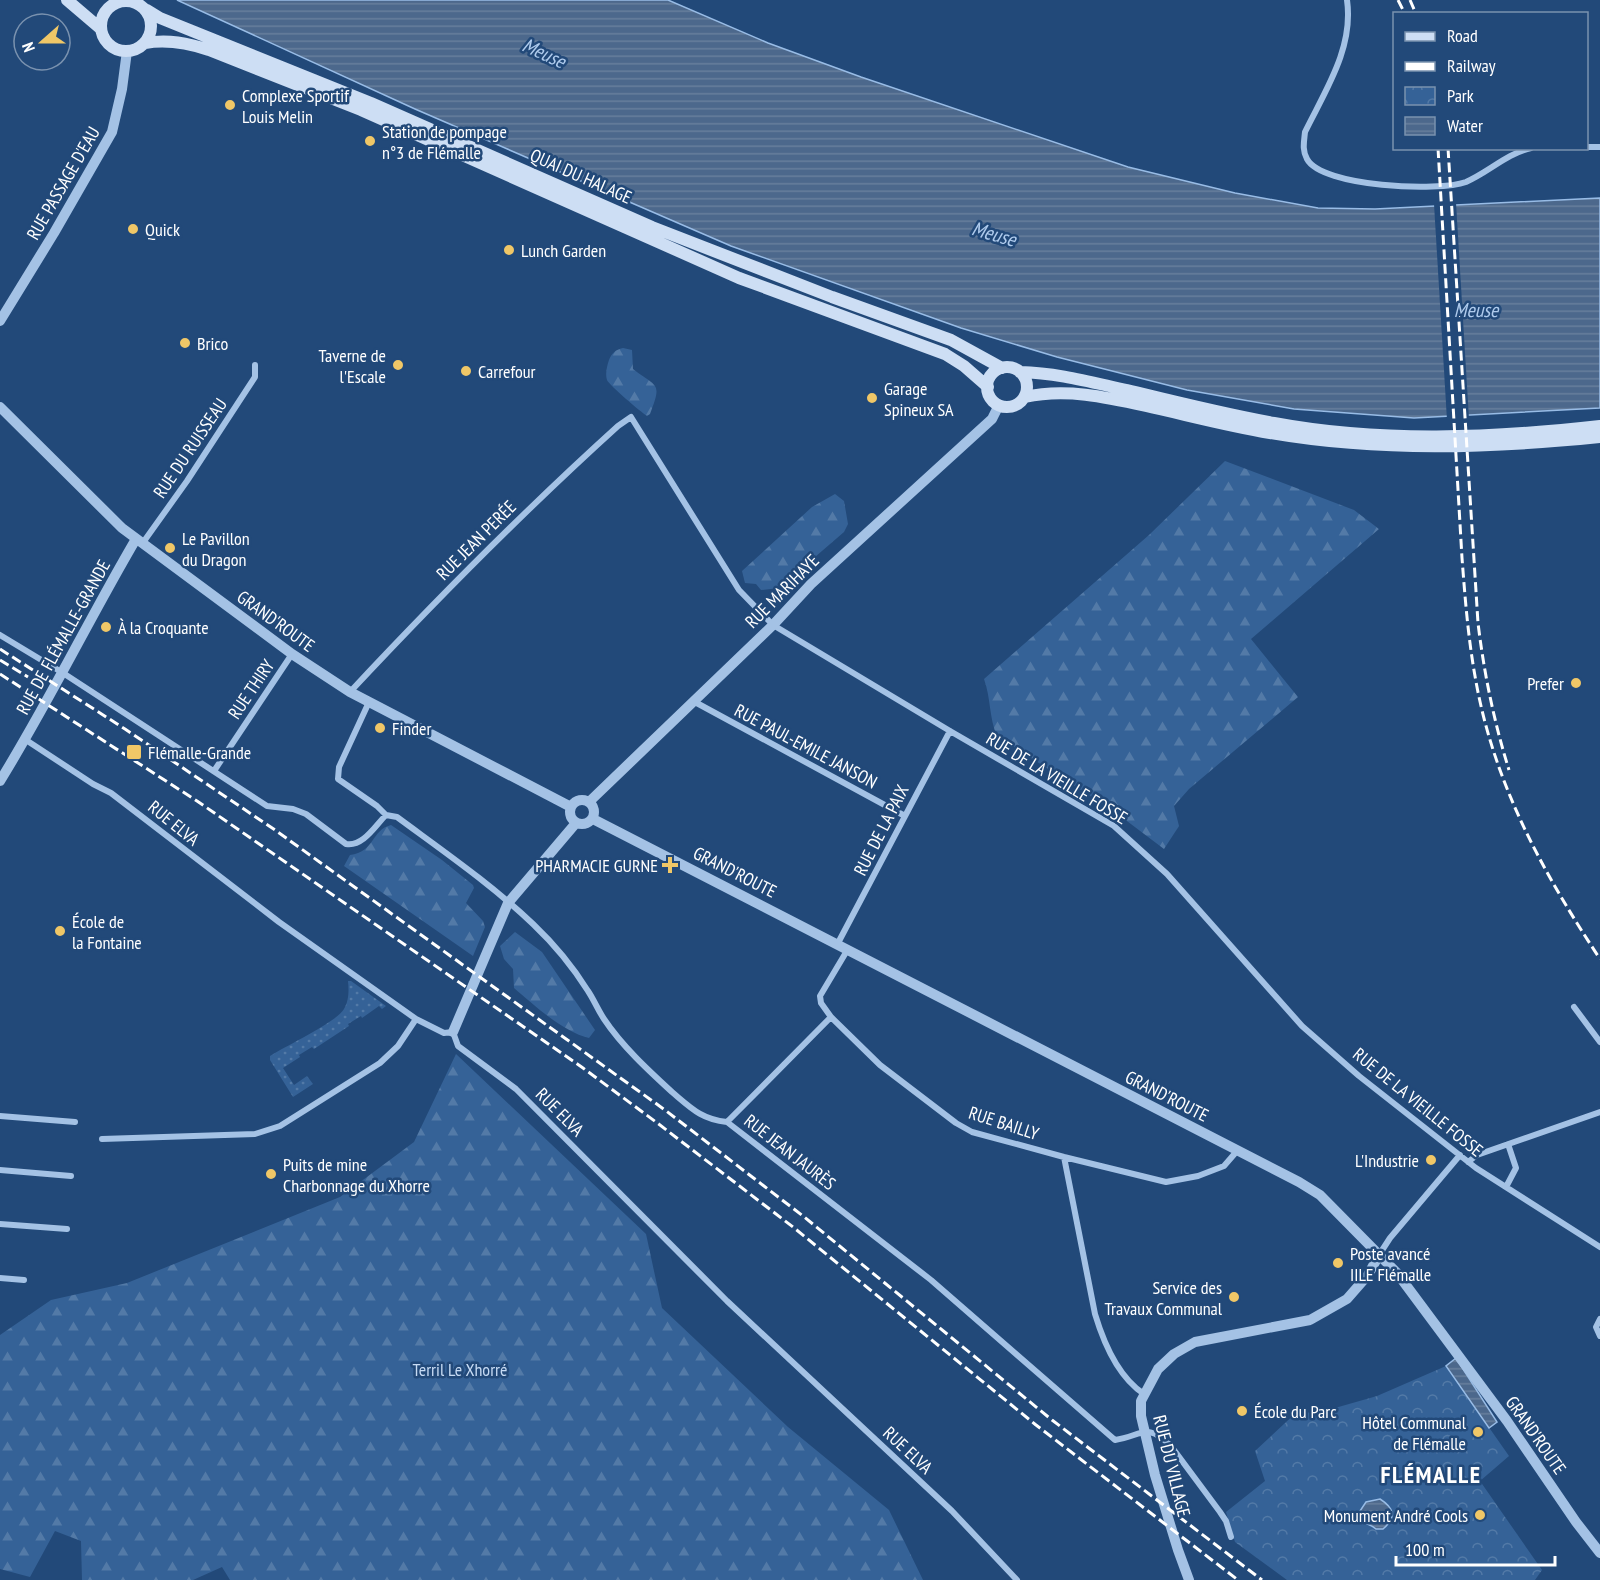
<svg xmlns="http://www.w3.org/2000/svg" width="1600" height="1580" font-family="'PT Sans Narrow',sans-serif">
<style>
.grass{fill:url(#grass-dots)}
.forest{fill:url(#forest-firs)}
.park{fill:url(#park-crowns)}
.water{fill:url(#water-rules);stroke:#98bce6;stroke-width:1.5}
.pier{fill:#224979}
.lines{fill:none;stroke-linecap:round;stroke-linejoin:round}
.minor{stroke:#a4c2e5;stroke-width:6}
.tertiary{stroke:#a4c2e5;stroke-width:10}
.secondary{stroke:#cddef4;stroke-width:12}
.rail{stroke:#fff;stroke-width:3;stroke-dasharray:10 4.5;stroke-linecap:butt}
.poi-dot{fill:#f0c767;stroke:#224979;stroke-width:2}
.labels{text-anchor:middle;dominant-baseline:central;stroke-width:5;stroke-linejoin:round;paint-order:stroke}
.poi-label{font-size:18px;fill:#fff;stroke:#224979;text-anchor:start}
.street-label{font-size:18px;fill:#fff;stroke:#224979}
.park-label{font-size:18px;fill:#c7dbf4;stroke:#224979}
.water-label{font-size:20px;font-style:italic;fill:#afcbed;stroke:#224979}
.district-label{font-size:24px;font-weight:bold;letter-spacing:1.5px;fill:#fff;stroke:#224979}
</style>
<defs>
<pattern id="grass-dots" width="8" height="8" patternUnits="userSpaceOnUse" patternTransform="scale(1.5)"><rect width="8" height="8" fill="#356297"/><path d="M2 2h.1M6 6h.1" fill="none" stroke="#537aa7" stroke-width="1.8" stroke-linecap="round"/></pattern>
<pattern id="forest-firs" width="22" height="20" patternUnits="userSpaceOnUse" patternTransform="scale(1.5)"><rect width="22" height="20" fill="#356297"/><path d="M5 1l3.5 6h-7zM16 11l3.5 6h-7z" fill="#537aa7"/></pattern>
<pattern id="park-crowns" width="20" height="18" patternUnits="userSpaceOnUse" patternTransform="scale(1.5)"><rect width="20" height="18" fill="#356297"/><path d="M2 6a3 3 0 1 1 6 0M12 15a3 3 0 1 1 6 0" fill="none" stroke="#537aa7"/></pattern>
<pattern id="water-rules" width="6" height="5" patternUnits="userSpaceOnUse" patternTransform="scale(1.5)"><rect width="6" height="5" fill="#4c688c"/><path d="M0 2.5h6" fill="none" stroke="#677f9d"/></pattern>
</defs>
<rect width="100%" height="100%" fill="#224979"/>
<path class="grass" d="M348 981H351L386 1006 382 1009 379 1006 362 1018 361 1016 348 1024 349 1026 314 1049 312 1047 299 1055 300 1057 283 1068 294 1085 307 1076 313 1084 293 1097 270 1060V1056C287 1045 334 1024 344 1009 349 1001 349 990 348 981Z"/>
<path class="forest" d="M623 348 632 350 633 369C658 388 662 382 650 414L647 416C641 412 609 385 607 380 605 374 607 366 609 360 612 353 615 350 623 348Z
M1225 461 1354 510 1379 529 1251 639 1298 697 1189 789 1174 806 1179 826 1164 849 1115 812 997 736C989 718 991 698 984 679L1149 535Z
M835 494 844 501 848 524 844 532 779 588 761 590 756 584 745 583 742 571 812 507Z
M391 825 442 860 473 885 474 888 466 903 483 921 485 927 473 956 344 866 350 855C375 852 371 830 391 825Z
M515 932 542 952 595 1030 589 1038C563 1032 534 1005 514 988L513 969 504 959 500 946Z
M456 1054 646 1234 662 1308 788 1427 889 1510 923 1580H230L222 1567 193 1580H82L81 1541 55 1531 30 1577 0 1569V1335L51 1300 127 1283 340 1197 414 1142Z"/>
<path class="park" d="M1446 1366 1509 1456 1480 1481 1542 1570 1535 1580H1287L1235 1542 1226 1512 1265 1481 1255 1451 1299 1410 1314 1414 1377 1396Z"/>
<path class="water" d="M177 0H668L768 43 861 77 1128 167 1235 193 1318 208 1375 209 1600 198V408L1414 418 1294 409 1187 390 1057 357 961 328 731 246 415 109Z
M1456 1358 1497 1422 1489 1428 1446 1366Z
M1380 1499C1394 1508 1397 1517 1383 1529H1376C1371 1524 1365 1525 1360 1519V1511L1366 1502Z"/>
<path class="pier" d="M1456 203 1469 419 1447 420 1434 204Z"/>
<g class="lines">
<path class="minor" d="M1347 0C1354 48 1325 91 1305 132 1304 142 1302 150 1307 159 1322 187 1439 192 1466 182 1489 172 1506 154 1531 148
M1586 147H1600
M142 544 187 481 255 377V365
M0 635 63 673 267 806 293 809 306 814 346 844C363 847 375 826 386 815L397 817C443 851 491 884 533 924 553 943 573 967 588 991 594 1000 598 1010 604 1019 622 1046 648 1070 672 1092 691 1108 701 1119 727 1122L931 1280 1115 1440C1144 1435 1146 1422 1171 1446L1220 1512 1226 1521 1231 1537
M350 692C436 600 524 511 618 426L631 417 739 590 773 625 950 731 1114 826 1167 874 1302 1026 1359 1076 1476 1168 1600 1247
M693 701 905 816
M369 702 339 767 338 779 377 806 386 815
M26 740 93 784 111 793 279 922 416 1019 444 1033 453 1032 458 1046 516 1089 727 1301 952 1511 1017 1580
M214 771 292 654
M838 943 950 731
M848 949 820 996 821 1003 831 1017 880 1065 956 1123 972 1132 1064 1157 1166 1182 1198 1176 1224 1166 1237 1151
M1574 1007 1600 1042
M0 1116 75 1122
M727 1122 831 1017
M102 1139 255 1134 280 1126 380 1063 398 1046 416 1019
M1064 1157 1095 1314C1104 1344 1118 1377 1144 1394
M1468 1162 1477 1155 1600 1112
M0 1170 71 1176
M1506 1187 1516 1168 1508 1144
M0 1224 67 1229
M1379 1255 1390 1238 1460 1155
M0 1278 24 1280
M1600 1319 1596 1327 1600 1336"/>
<path class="tertiary" d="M0 321 54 233 112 132 122 89 127 51
M0 407 122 528 292 654 350 692 571 807
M0 781C49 702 89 619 136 539
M570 812a12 12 0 1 1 24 0a12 12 0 1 1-24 0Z
M589 802 773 625 811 584 992 419 999 405
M593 819 1299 1182 1320 1195 1397 1273 1507 1421 1576 1522 1600 1553
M453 1032 508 903 576 823
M1189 1580 1178 1550 1155 1475 1141 1416V1401L1158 1369 1174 1354 1195 1342 1310 1320 1347 1299 1368 1275 1379 1255"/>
<path class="secondary" d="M67 0 101 29
M101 26a25 25 0 1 1 50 0a25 25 0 1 1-50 0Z
M147 10 160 18 371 103 652 227 832 297 951 340 1002 368
M145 43C168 39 188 43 209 50L361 110 739 278 945 354 964 366 988 387
M987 387a20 20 0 1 1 40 0a20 20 0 1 1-40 0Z
M1020 372C1058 373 1090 382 1127 390 1176 402 1224 414 1274 423 1381 443 1492 438 1600 426
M1025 397C1065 388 1106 397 1146 406 1187 415 1228 426 1270 433 1380 452 1490 448 1600 437"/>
<path class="rail" d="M1398 0 1405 14
M1410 0 1416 14
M1438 148 1462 558C1465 597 1468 637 1475 676 1493 782 1542 871 1600 959
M1448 148 1478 623C1484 673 1494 722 1509 770
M0 649 125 729 275 830 665 1110 803 1216 1052 1420 1262 1580
M0 660 28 677
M0 674 197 801 583 1068 656 1122 793 1227 1036 1425 1238 1580"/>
</g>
<g class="poi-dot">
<circle cx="230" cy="105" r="6"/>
<circle cx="370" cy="141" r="6"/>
<circle cx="133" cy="229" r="6"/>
<circle cx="509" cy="250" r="6"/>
<circle cx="185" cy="343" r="6"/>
<circle cx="398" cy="365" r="6"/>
<circle cx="466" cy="371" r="6"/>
<circle cx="872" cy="398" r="6"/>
<circle cx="170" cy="548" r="6"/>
<circle cx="106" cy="627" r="6"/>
<circle cx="1576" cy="683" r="6"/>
<circle cx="380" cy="728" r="6"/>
<rect x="126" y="744" width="16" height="16" rx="3"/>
<path d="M667 856h6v6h6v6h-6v6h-6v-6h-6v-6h6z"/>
<circle cx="60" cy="931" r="6"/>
<circle cx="1431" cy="1160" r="6"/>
<circle cx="271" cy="1174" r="6"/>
<circle cx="1338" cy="1263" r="6"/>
<circle cx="1234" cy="1297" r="6"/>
<circle cx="1242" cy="1411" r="6"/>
<circle cx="1478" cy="1432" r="6"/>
<circle cx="1480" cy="1515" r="6"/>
</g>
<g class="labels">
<g class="poi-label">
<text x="242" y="95">Complexe Sportif<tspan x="242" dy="21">Louis Melin</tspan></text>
<text x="382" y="131">Station de pompage<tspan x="382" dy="21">n°3 de Flémalle</tspan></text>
<text x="145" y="229">Quick</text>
<text x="521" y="250">Lunch Garden</text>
<text x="197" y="343">Brico</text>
<text x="386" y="355" text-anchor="end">Taverne de<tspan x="386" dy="21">l'Escale</tspan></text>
<text x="478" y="371">Carrefour</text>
<text x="884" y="388">Garage<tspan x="884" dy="21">Spineux SA</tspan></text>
<text x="182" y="538">Le Pavillon<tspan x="182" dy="21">du Dragon</tspan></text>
<text x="118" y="627">À la Croquante</text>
<text x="1564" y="683" text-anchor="end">Prefer</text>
<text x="392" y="728">Finder</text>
<text x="148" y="752">Flémalle-Grande</text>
<text x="658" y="865" text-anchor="end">PHARMACIE GURNE</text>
<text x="72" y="921">École de<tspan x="72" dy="21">la Fontaine</tspan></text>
<text x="1419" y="1160" text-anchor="end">L'Industrie</text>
<text x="283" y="1164">Puits de mine<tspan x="283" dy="21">Charbonnage du Xhorre</tspan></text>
<text x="1350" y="1253">Poste avancé<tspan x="1350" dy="21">IILE Flémalle</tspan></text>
<text x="1222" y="1287" text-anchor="end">Service des<tspan x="1222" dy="21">Travaux Communal</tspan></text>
<text x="1254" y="1411">École du Parc</text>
<text x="1466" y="1422" text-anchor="end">Hôtel Communal<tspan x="1466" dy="21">de Flémalle</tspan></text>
<text x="1468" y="1515" text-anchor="end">Monument André Cools</text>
</g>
<g class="street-label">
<text transform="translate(581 176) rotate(24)">QUAI DU HALAGE</text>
<text transform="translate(63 183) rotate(-60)">RUE PASSAGE D'EAU</text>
<text transform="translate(190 448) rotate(-56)">RUE DU RUISSEAU</text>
<text transform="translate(476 540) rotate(-45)">RUE JEAN PERÉE</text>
<text transform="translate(782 591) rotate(-45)">RUE MARIHAYE</text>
<text transform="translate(276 621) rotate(36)">GRAND'ROUTE</text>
<text transform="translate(63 637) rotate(-61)">RUE DE FLÉMALLE-GRANDE</text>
<text transform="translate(251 689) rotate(-56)">RUE THIRY</text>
<text transform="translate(806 746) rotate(28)">RUE PAUL-EMILE JANSON</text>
<text transform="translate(1057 778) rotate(31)">RUE DE LA VIEILLE FOSSE</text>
<text transform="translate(174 823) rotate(39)">RUE ELVA</text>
<text transform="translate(881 830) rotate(-63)">RUE DE LA PAIX</text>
<text transform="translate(735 872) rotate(27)">GRAND'ROUTE</text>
<text transform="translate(1167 1096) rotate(27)">GRAND'ROUTE</text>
<text transform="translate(1418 1102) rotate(39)">RUE DE LA VIEILLE FOSSE</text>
<text transform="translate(560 1112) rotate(45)">RUE ELVA</text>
<text transform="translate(1004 1123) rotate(18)">RUE BAILLY</text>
<text transform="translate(790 1152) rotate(38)">RUE JEAN JAURÈS</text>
<text transform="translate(1536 1435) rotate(55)">GRAND'ROUTE</text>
<text transform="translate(908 1450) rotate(43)">RUE ELVA</text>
<text transform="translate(1172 1466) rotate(76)">RUE DU VILLAGE</text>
</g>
<g class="park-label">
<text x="460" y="1369">Terril Le Xhorré</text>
</g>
<g class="water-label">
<text transform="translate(544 53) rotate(25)">Meuse</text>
<text transform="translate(994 234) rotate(16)">Meuse</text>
<text x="1476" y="310">Meuse</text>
</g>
<g class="district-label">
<text x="1431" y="1474">FLÉMALLE</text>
</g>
</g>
<rect x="1393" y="12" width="195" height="138" fill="#224979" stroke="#7a92af" stroke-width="1.5"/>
<rect x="1405" y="32" width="30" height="9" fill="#cddef4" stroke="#7a92af" stroke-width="1.5"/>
<text x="1447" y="42" font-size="18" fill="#ffffff">Road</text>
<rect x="1405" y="62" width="30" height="9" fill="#ffffff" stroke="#7a92af" stroke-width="1.5"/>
<text x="1447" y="72" font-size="18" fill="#ffffff">Railway</text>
<rect x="1405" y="87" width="30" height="18" fill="url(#park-crowns)" stroke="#7a92af" stroke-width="1.5"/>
<text x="1447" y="102" font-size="18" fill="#ffffff">Park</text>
<rect x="1405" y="117" width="30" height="18" fill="url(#water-rules)" stroke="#7a92af" stroke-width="1.5"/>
<text x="1447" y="132" font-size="18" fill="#ffffff">Water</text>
<g transform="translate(42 42) rotate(249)"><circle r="28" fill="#224979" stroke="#7a92af" stroke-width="1.5"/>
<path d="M0-4.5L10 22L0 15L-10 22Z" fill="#f0c767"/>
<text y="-9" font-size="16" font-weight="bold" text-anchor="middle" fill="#ffffff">N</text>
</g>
<path d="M1396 1556v9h159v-9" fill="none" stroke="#ffffff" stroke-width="3"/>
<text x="1405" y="1556" font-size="18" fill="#ffffff" stroke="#224979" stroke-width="4.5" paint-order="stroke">100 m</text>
</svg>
